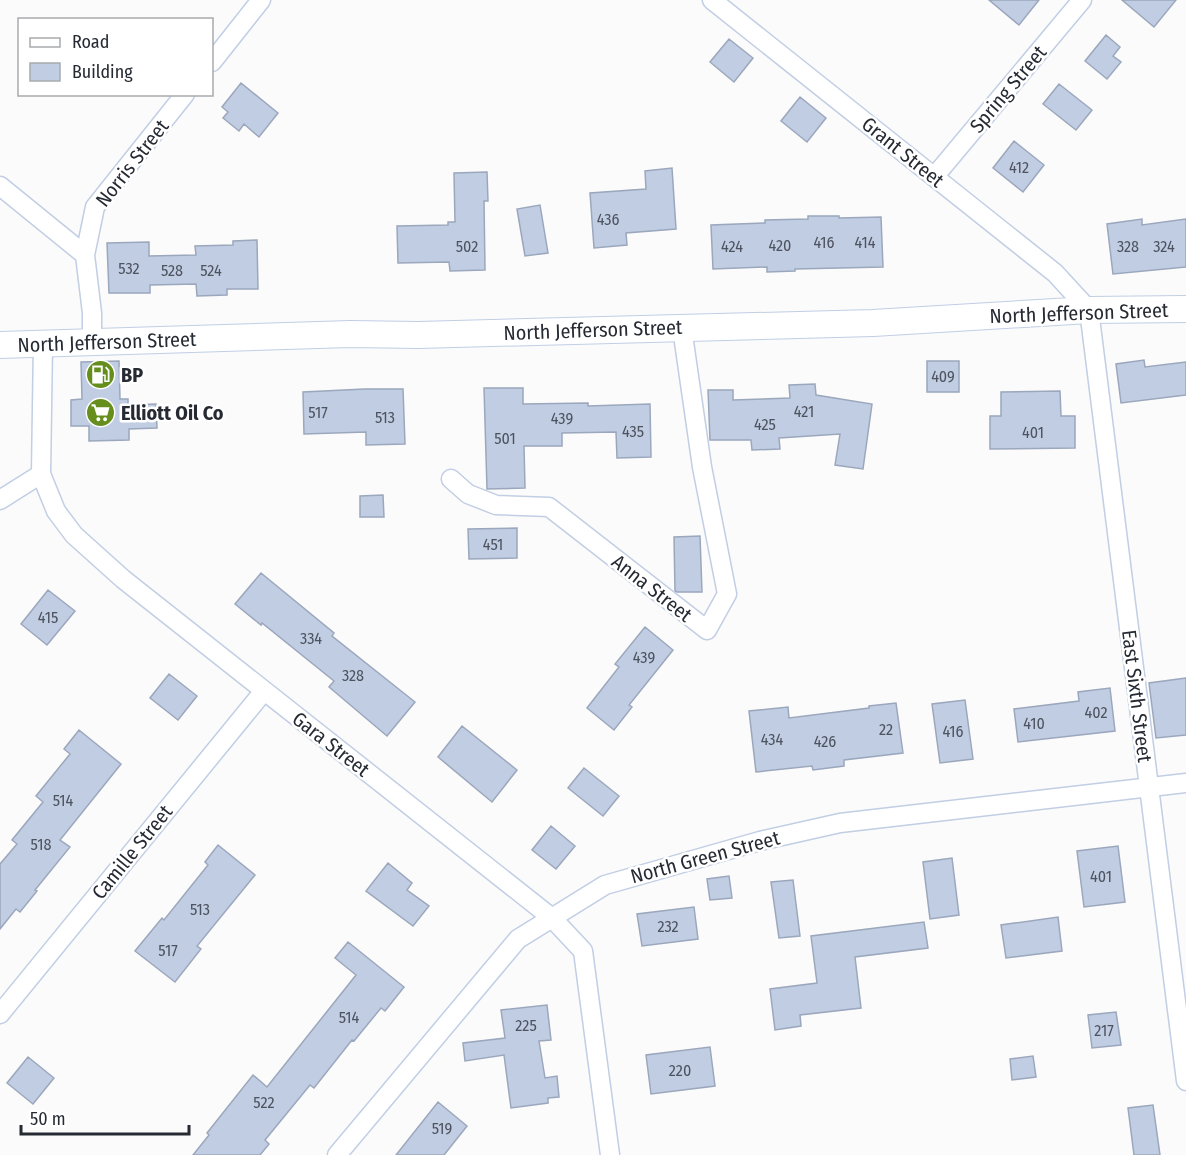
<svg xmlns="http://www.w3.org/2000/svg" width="1186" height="1155" font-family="'Fira Sans Condensed',sans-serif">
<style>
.building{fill:#c1cde3;stroke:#9ba7bc;stroke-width:1.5}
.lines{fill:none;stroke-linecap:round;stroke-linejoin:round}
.street-casing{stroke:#c1cee4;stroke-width:21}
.secondary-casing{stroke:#c1cee4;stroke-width:28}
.street{stroke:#fff;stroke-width:18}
.secondary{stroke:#fff;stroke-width:26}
.labels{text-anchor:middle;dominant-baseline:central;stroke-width:5;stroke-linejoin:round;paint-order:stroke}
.number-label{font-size:16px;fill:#4d535f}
.street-label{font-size:20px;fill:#262a33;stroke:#fff}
.poi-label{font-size:20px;font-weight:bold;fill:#262a33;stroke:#fff;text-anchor:start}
</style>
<rect width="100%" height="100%" fill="#fbfbfb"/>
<path class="building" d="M989 0H1039L1019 25Z
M1122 0H1176L1154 27Z
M1106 35 1120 47 1113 56 1121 62 1107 79 1085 61Z
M729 39 753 58 734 82 710 62Z
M241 83 278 113 259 137 244 124 239 131 223 118 228 112 222 107Z
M1059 84 1092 110 1076 130 1043 104Z
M800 97 826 118 807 142 781 121Z
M1014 141 1044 165 1023 192 993 168Z
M672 168 676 229 626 233 627 245 594 248 590 193 646 189 645 171Z
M487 172 488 201H484L485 270 450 271 449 262 398 263 397 226 448 225V222H455L454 173Z
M540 205 548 253 525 256 517 209Z
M808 216H839V218L881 217 883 267 795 269V271L767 272V267L713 269 711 225 765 223V220L808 219Z
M1142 219V225L1186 219V267L1113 274 1107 224Z
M257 240 258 289H227V295L197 296 196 284 150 285V293H109L107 243 149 242V256L196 255 195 246 233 245V241Z
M1144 360 1145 367 1186 362V395L1121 403 1116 364Z
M119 361 120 399H128V405L156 404 157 428 129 429V440L89 441V426H71V400L82 399 81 362Z
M927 361H959V392H927Z
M815 384 816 395 872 404 863 469 835 465 840 434 779 438 780 449 752 450 751 440H710L708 390H733V400L790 398 789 385Z
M484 388H523V404L588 403V406L650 404 651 457 617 458 616 432 562 433V446H524L525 488 487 489Z
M365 389H403L405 444 366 445V432L304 434 303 392Z
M1060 391 1061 416H1075V448L990 449V416H1001V392Z
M383 495 384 517H360V496Z
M517 528V558L469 559 468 529Z
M700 536 702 592H677L675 591 674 537Z
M261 573 334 633 332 636 415 702 387 736 329 687 334 681 262 623 261 625 235 604Z
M48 590 75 611 47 645 21 624Z
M645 627 673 650 629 705 632 707 614 730 587 708 619 667 615 664Z
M169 674 197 696 178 720 150 698Z
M1186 678V735L1156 738 1149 683Z
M1110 688 1115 731 1018 742 1014 709 1079 701 1078 692Z
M965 700 973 759 940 763 932 704Z
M896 703 903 753 844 760V766L813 770 812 766 756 772 749 711 788 707 789 718 869 708V706Z
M462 726 517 770 492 802 438 757Z
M79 730 121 764 60 840 70 847 35 890 37 891 20 912 16 909 0 929V864L17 844 12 840 43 802 36 796 70 754 64 749Z
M584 768 619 796 603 816 568 788Z
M551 826 575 846 556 869 532 850Z
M218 845 255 875 197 946 201 949 175 982 135 951 162 918 164 920 208 865 205 862Z
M1118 846 1125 902 1084 907 1077 851Z
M952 858 959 915 930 919 923 862Z
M388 863 412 883 407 890 429 906 413 926 366 891Z
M729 876 732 898 710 900 707 879Z
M793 880 800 936 779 938 771 882Z
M694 907 698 939 642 946 637 914Z
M1058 917 1062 951 1006 958 1001 925Z
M924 922 928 948 855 957 861 1008 800 1015 801 1026 775 1030 770 989 817 983 811 936Z
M348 942 404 987 385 1011 381 1008 354 1041 352 1040 314 1088 310 1085 265 1140 269 1144 260 1155H193L209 1135 207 1133 253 1075 267 1087 356 975 335 958Z
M547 1005 551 1040 539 1041 545 1078 557 1076 559 1097 548 1098V1103L511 1108 504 1055 465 1061 463 1043 505 1038 501 1010Z
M1116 1012 1121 1045 1092 1048 1088 1015Z
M710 1047 715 1086 651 1094 646 1055Z
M1033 1056 1036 1077 1012 1080 1010 1059Z
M28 1057 54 1078 33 1104 7 1083Z
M438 1102 467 1126 444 1155H396Z
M1153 1105 1160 1155H1134L1128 1108Z"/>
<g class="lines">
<defs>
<path id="street" d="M712 0 1055 273 1089 310 1186 1081
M212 62 261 0
M934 177 1082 0
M0 186 85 255
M43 343 41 474 56 511 74 535 123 579 552 918 583 951 610 1155
M92 343V313L85 255 95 207 185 94
M451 479 468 494 496 505 549 507 707 630 727 594 702 467 682 328
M0 500 41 474
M0 1014 264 691
M337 1155 518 939 605 885 760 841 840 823 1186 783"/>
<path id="secondary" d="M0 345 350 334 418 335 873 323 1089 310 1186 309"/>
</defs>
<use href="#street" class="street-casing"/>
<use href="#secondary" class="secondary-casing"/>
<use href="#street" class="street"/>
<use href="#secondary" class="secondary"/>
</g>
<defs>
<symbol id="fuel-disc" viewBox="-11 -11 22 22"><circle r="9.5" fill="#658e1c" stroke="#fff"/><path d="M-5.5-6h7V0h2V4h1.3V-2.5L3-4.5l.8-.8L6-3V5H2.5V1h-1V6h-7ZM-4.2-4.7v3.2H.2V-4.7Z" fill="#fff"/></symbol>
<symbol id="supermarket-disc" viewBox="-11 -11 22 22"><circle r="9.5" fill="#658e1c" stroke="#fff"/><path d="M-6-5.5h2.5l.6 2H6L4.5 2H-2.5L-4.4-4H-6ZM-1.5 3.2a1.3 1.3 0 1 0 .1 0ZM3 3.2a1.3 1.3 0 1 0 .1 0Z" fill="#fff"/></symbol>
</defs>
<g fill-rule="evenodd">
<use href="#fuel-disc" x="84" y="358" width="33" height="33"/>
<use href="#supermarket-disc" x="84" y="396" width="33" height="33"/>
</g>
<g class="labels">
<g class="number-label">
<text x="1019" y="167">412</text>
<text x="608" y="219">436</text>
<text x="824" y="242">416</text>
<text x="865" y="242">414</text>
<text x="780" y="245">420</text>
<text x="467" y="246">502</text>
<text x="732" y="246">424</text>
<text x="1128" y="246">328</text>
<text x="1164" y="246">324</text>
<text x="129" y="268">532</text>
<text x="172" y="270">528</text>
<text x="211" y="270">524</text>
<text x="943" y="376">409</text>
<text x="804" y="411">421</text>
<text x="318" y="412">517</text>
<text x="385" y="417">513</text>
<text x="562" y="418">439</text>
<text x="765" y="424">425</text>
<text x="633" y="431">435</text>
<text x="1033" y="432">401</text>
<text x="505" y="438">501</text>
<text x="493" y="544">451</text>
<text x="48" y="617">415</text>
<text x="311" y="638">334</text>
<text x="644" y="657">439</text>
<text x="353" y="675">328</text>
<text x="1096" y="712">402</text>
<text x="1034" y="723">410</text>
<text x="886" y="729">22</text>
<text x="953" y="731">416</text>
<text x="772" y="739">434</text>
<text x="825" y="741">426</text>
<text x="63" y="800">514</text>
<text x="41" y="844">518</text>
<text x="1101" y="876">401</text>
<text x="200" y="909">513</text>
<text x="668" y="926">232</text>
<text x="168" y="950">517</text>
<text x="349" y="1017">514</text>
<text x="526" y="1025">225</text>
<text x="1104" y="1030">217</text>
<text x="680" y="1070">220</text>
<text x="264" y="1102">522</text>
<text x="442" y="1128">519</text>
</g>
<g class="street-label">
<text transform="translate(1008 89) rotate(-50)">Spring Street</text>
<text transform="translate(903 152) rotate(39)">Grant Street</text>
<text transform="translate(132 163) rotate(-52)">Norris Street</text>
<text transform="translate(1079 313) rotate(-2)">North Jefferson Street</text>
<text transform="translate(593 330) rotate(-2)">North Jefferson Street</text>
<text transform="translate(107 342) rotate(-2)">North Jefferson Street</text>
<text transform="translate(652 588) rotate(38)">Anna Street</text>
<text transform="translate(1137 696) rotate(83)">East Sixth Street</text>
<text transform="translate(331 744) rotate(38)">Gara Street</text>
<text transform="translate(132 852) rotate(-51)">Camille Street</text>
<text transform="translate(705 857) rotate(-15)">North Green Street</text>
</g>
<g class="poi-label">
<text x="121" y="375">BP</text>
<text x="121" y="413">Elliott Oil Co</text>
</g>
</g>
<rect x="18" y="18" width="195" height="78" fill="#ffffff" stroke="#a8aaad" stroke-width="1.5"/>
<rect x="30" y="38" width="30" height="9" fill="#ffffff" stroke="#a8aaad" stroke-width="1.5"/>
<text x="72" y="48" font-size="18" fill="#262a33">Road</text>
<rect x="30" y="63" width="30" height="18" fill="#c1cde3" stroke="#a8aaad" stroke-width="1.5"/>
<text x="72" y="78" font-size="18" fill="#262a33">Building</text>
<path d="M21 1125v9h168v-9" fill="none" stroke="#262a33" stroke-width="3"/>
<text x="30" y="1125" font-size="18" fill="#262a33" stroke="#ffffff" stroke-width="4.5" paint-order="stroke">50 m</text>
</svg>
